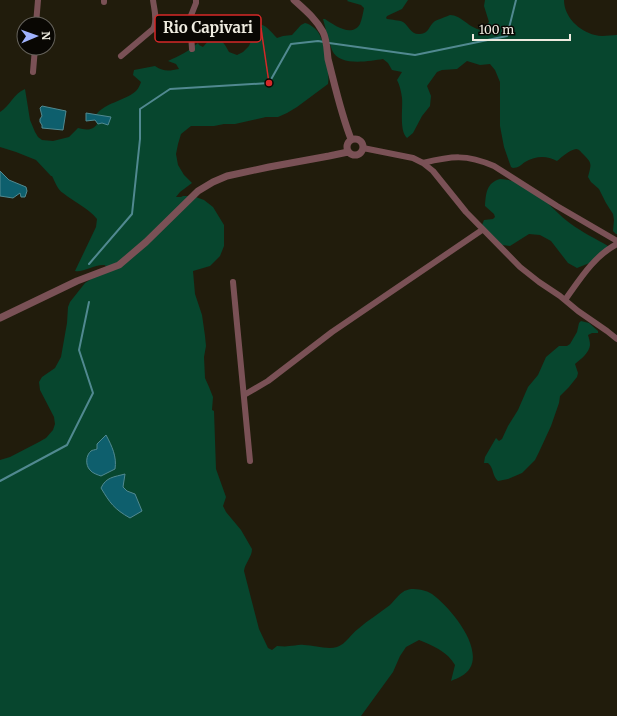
<svg xmlns="http://www.w3.org/2000/svg" width="617" height="716" font-family="Merriweather,serif">
<style>
.green{fill:#07462e}
.water{fill:#0e5f6d;stroke:#518990}
.lines{fill:none;stroke-linecap:round;stroke-linejoin:round}
.stream{stroke:#518990;stroke-width:2}
.minor{stroke:#7a5156;stroke-width:6}
.tertiary{stroke:#7a5156;stroke-width:7}
.leader{fill:none;stroke:#d62828;stroke-width:1.5}
.callout-dot{fill:#d62828;stroke:#090703;stroke-width:1.5}
.callout{fill:#090703;stroke:#d62828;stroke-width:1.5}
.callout-label{font-size:15px;text-anchor:middle;font-weight:bold;fill:#eeebe0}
</style>
<rect width="100%" height="100%" fill="#211c0c"/>
<path class="green" d="M348 0H408L402 9 387 16 386 18 387 19C392 20 399 20 403 22 409 26 411 35 420 34 429 34 429 25 435 21 437 20 448 16 450 15 461 15 469 28 481 30L489 22 484 6 485 0H564C564 17 579 31 595 35 602 37 610 35 617 35V234H616L613 231 614 220 613 214 606 203 599 189 591 182 588 177C591 164 593 164 583 154 581 152 579 149 576 149 569 150 562 157 557 161 546 155 536 156 525 162 521 165 518 168 513 168L511 167 504 147 500 126V82L495 70 490 64 480 65 467 61 457 69 442 70 437 72 427 86 431 96 430 106 422 116 413 133 407 138C399 131 403 108 402 98 401 91 400 86 397 80L402 72 392 70 388 63 383 59C369 61 339 67 332 50 328 40 326 29 323 19H325C334 25 352 38 360 24 362 19 363 13 364 8L361 5 347 1Z
M305 23C310 24 315 28 318 32 325 42 330 72 328 84L297 107 287 113 278 117H266L235 124H224L214 126H191L181 134 178 144 176 154 178 165 184 175 192 183 180 192 176 197H181L183 196H193L204 200 213 207 224 225V246L220 256 210 266 193 271 195 294 202 315 205 336 206 346 204 357 205 378 209 387 213 397 212 410 214 411 216 469 226 497 223 506 226 512 241 530 252 549C252 557 245 563 244 571L259 629 268 648 272 650 277 646C281 646 285 647 289 646 294 646 299 644 304 645 314 645 327 650 337 647 346 644 351 634 358 629 368 620 380 613 390 605 394 601 398 595 403 592 405 590 408 590 411 589 418 589 426 590 432 594 449 606 483 646 470 668 466 675 458 678 451 681L455 665C448 652 432 645 419 640L406 647 400 656 393 672 361 716H0V460L10 457 39 442 46 438 53 430 55 424 54 417 40 390 39 382 42 377 55 368 61 357 67 323 68 307 70 302 85 283 102 272 106 267 105 265C94 264 83 273 75 271L96 227 97 219C88 208 74 202 63 193 58 190 55 182 52 176H51L36 160 16 152 0 147V112C10 106 14 93 25 89L30 120 35 132 38 137 42 140 53 141 69 137 78 128C85 130 93 131 97 124L95 116C105 102 123 102 136 91 138 89 140 85 141 82L133 75 134 70 155 66C164 72 169 71 179 69L176 64 168 61C179 56 189 51 198 43L199 45 203 47 209 40C222 39 223 41 229 52L237 55 243 52 249 46 251 41V30L257 24C266 24 271 32 277 38L283 36 292 35 301 25Z
M500 179C534 181 546 205 571 224 582 232 596 239 608 246V249L592 262 577 268 568 263 551 241 540 235 529 234 510 246 502 245 482 225 484 220 493 219 495 217 494 214 485 206C486 194 486 183 500 179Z
M581 321 589 323 598 331V333H592L588 335C589 338 590 342 590 345 589 353 581 359 575 364L578 373 577 377 569 387 560 396 559 403 551 426 539 452 535 460 522 473 508 479 498 481C492 476 494 468 488 463H484L485 457 496 438 499 441 502 439 508 426 518 410 528 387 538 375 546 357 559 346H567L570 344 577 332 579 323Z"/>
<path class="water" d="M42 106 66 111 63 130 42 128V125L40 122V119L42 116 40 108Z
M86 113 111 117 108 125 102 123 98 124 95 120 86 121Z
M0 171 9 180 26 187 27 191 25 197H21L20 193 13 198 0 196Z
M106 435C112 446 117 457 115 469L101 476C98 475 92 473 90 470 85 465 86 455 91 451 92 450 95 450 97 449V444Z
M125 474 123 487 127 491 135 494 142 511 130 518C114 509 110 503 101 488 106 477 114 477 125 474Z"/>
<g class="lines">
<path class="stream" d="M329 43 415 55 507 36 516 0
M89 264 132 214 140 139V109L170 89 269 83 291 44 318 41 324 42
M0 481 67 445 93 393 79 350 89 302"/>
<path class="minor" d="M104 2V0
M36 24 38 0
M192 49 190 18 196 3V0
M121 56 153 29C158 21 154 9 153 0
M33 72 35 48
M363 148 413 158 423 163 433 171 466 212 520 267 539 282 560 296 578 311 607 331 617 339
M423 163C452 156 466 154 494 166L557 206 617 241
M233 282 250 461
M565 300C580 279 594 256 617 244
M244 395 268 381 332 332 482 230"/>
<path class="tertiary" d="M294 0C305 10 316 19 323 32 327 40 327 51 328 59 335 86 341 114 351 139
M347 147a8 8 0 1 1 16 0a8 8 0 1 1-16 0Z
M0 318 77 281 119 265 146 242 198 191 213 182 227 176 269 167 329 156 348 152"/>
</g>
<path class="leader" d="M269 83L261 28"/>
<circle class="callout-dot" cx="269" cy="83" r="4"/>
<rect class="callout" x="155" y="15" width="106" height="27" rx="4"/>
<g class="callout-label">
<text x="208" y="33">Rio Capivari</text>
</g>
<g transform="translate(36 36) rotate(88)"><circle r="19" fill="#090703" stroke="#65625b"/>
<path d="M0-3L7 15L0 10L-7 15Z" fill="#a1b3fd"/>
<text y="-6" font-size="11" font-weight="bold" text-anchor="middle" fill="#eeebe0">N</text>
</g>
<path d="M473 34v6h97v-6" fill="none" stroke="#eeebe0" stroke-width="2"/>
<text x="479" y="34" font-size="12" fill="#eeebe0" stroke="#090703" stroke-width="3" paint-order="stroke">100 m</text>
</svg>
